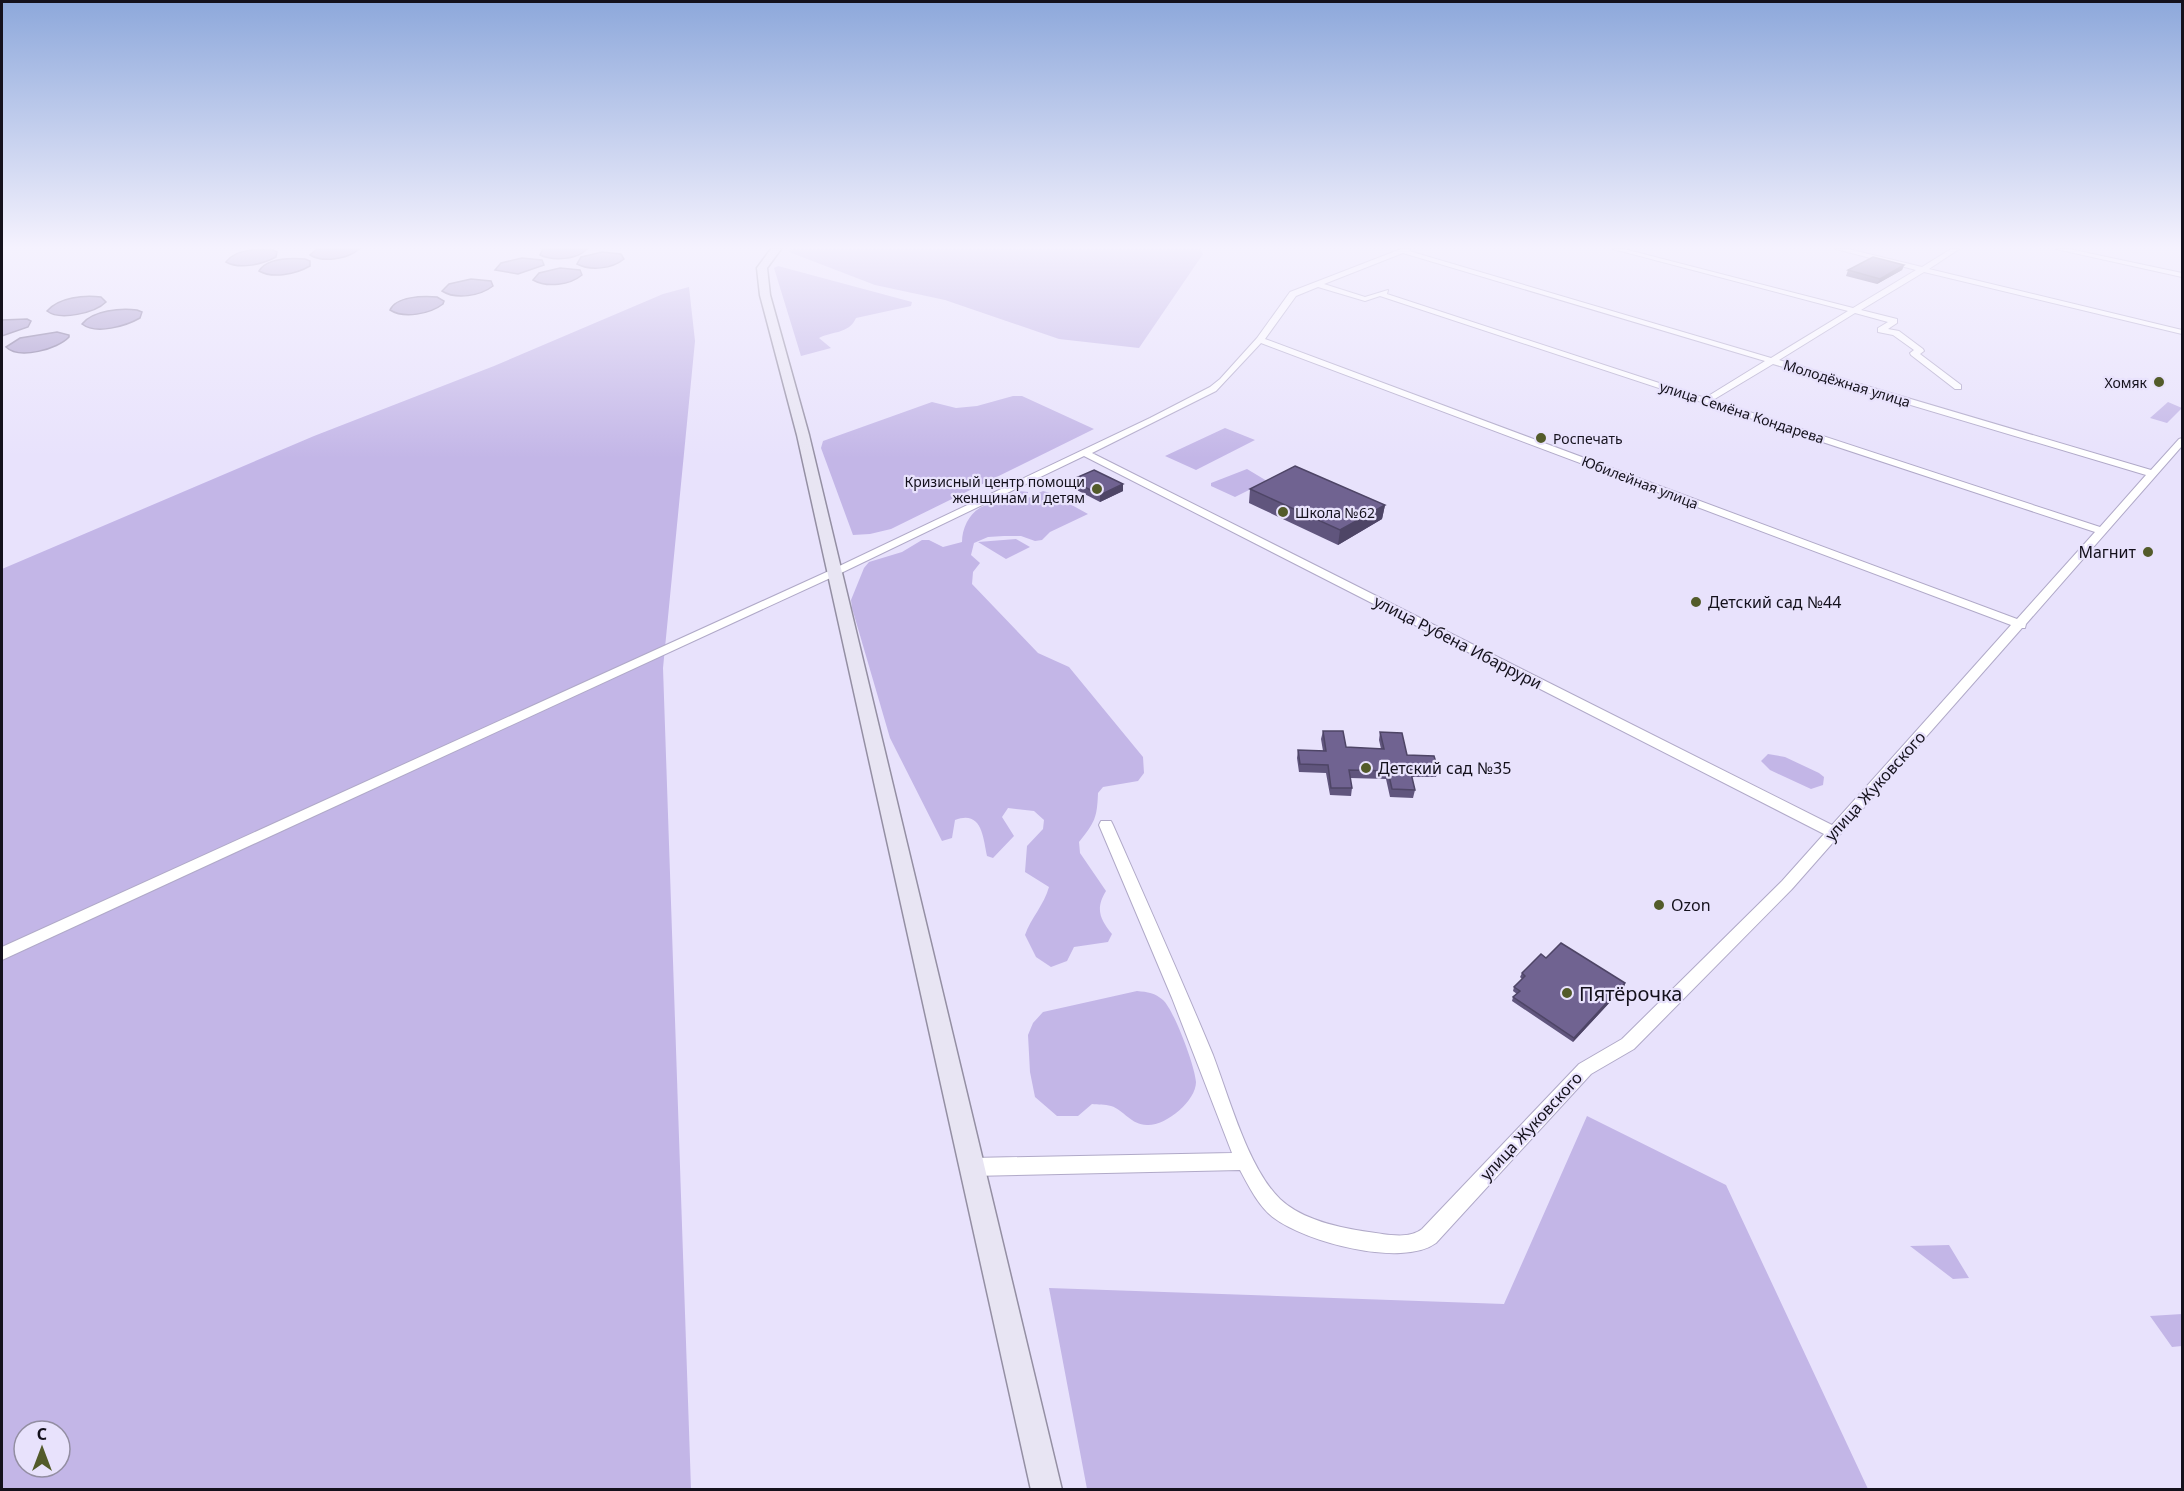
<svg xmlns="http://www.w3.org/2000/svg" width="2184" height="1491" font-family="'Noto Sans',sans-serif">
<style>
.green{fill:#c3b6e7;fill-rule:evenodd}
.water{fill:#a496c8;stroke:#796e94;stroke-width:1.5}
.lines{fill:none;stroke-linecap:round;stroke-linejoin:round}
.minor-casing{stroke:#b0a9c8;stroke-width:2}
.major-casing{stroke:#948fa3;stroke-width:3}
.minor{fill:#fff;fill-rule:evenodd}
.major{fill:#e8e5f3;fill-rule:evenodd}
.wall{fill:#60557d}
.shaded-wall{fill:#4e4566}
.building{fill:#706391;stroke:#4e4566;stroke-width:1.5}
.poi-dot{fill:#535b2a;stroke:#e8e2fc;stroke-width:2}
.labels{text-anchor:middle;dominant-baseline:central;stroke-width:4.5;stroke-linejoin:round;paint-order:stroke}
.far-poi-label{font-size:14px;fill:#14111c;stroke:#e8e2fc;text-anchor:end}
.far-street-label{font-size:14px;fill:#14111c;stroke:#e8e2fc}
.poi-label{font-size:16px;fill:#14111c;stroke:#e8e2fc;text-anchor:start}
.street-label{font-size:16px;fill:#14111c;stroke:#e8e2fc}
.near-poi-label{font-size:20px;fill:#14111c;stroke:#e8e2fc;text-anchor:start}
</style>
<rect width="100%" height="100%" fill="#e8e2fc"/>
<path class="green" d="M792 249H1200L1203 254 1139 348 1059 339 945 300 875 285 789 252Z
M778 266 912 302 911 306 856 318C849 334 832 331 819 338L831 348 801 356 774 268Z
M689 287 695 341 663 668 691 1489H2V569L314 436 494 366 663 294ZM24 1431H60V1467H24Z
M1013 396H1022L1094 429 891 529 870 534 853 535 821 448 823 441 932 402 956 408 977 406Z
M2168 402 2182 408 2167 423 2150 418Z
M1225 428 1255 440 1196 470 1165 456Z
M1247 469 1267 481 1235 497 1211 486V483Z
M1019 491 1028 492V498L1043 491 1050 493 1088 514 1050 532 1042 540 1035 541 1021 536H1004L988 537 974 543 971 555 980 563 973 572 972 584 1038 653 1069 667 1143 757 1144 773 1138 781 1103 787 1098 793C1097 818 1095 822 1079 842L1080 853 1106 891C1095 909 1100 919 1112 934L1108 942 1074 947 1067 961 1051 967 1036 957 1025 935C1031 918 1044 905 1049 887L1025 872 1027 846 1043 829 1044 820 1034 811 1008 808 1002 817 1014 836 993 858 987 856C983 837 982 810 955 820L952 838 942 841 890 738 852 608 851 600 864 568 869 562 902 552 922 540H929L943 547 962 542C962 522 977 500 1000 505L1003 499Z
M1016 539 1030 547 1006 559 978 542Z
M1768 754 1785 757 1819 773 1824 777 1823 785 1811 789 1770 770 1761 761Z
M1137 991C1148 992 1155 993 1163 1000 1174 1010 1195 1066 1196 1082 1196 1101 1166 1126 1147 1125 1131 1125 1124 1110 1111 1106 1105 1104 1098 1105 1092 1104L1078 1116H1057L1035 1097 1030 1072 1028 1035 1033 1023 1043 1012Z
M1587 1116 1726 1185 1868 1489H1087L1049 1288 1504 1304Z
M1949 1245 1969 1278 1953 1279 1910 1246Z
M2182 1314V1346L2172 1347 2150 1316Z"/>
<path class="water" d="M317 249H359C348 259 323 263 310 255Z
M543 249H587C577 260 553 261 540 255Z
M273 250 277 252 276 257C263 264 240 270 226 262 235 249 258 249 273 250Z
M602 252 621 254 624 259C612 269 590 271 577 264L581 257Z
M522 258 542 260 544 265 518 274 495 270 501 263Z
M305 259 310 261V266C296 274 273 279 259 271 267 258 291 258 305 259Z
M560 268 580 270 582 275C570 285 547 288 533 280L539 273Z
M471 279 491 281 493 286C480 296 456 300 442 291L449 284Z
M101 297 106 302C95 313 60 321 47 311 59 297 84 295 101 297Z
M437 297 444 301 443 304C430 314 404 319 390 310 396 296 423 296 437 297Z
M137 310 142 312 140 318C126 326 96 335 82 324 93 310 121 308 137 310Z
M27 319 31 321 28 327 2 336V320Z
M57 332 69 335V337C58 349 19 360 6 347L20 338Z"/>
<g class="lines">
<defs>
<path id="minor" d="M1401 249H1410L1409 251 1771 358 1848 311 1613 249H1624L1853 308 1916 270 1836 249H1848L1922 267 1951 249H1959L1929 269 2182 330V334L1924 272 1861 310 1897 319V323L1888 329 1899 331 1923 349 1924 351 1920 354 1961 385V389H1955L1911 355 1910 353 1914 350 1893 335 1878 332V328L1888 322 1855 313 1779 360 2151 470 2179 439 2182 438V446L2026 624 2025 628H2022L1792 889 1634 1049 1591 1074 1436 1243C1402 1268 1306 1242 1274 1218 1259 1207 1249 1187 1240 1170L972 1176 965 1173 962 1167 965 1161 972 1158 1232 1153 1172 998 1099 825 1101 821H1111L1113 825C1147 902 1181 978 1213 1055 1229 1097 1248 1168 1280 1199 1302 1220 1340 1228 1369 1232 1385 1234 1408 1240 1422 1229L1579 1064 1622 1039 1782 881 1824 834 1084 456 839 574 2 960V947L831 570 1150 418 1210 387 1220 379 1257 338 1290 292ZM1403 253 1765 361 1705 398 1387 294 1388 290 1365 297 1324 284ZM1318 287 1365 301 1380 296 2095 532 2017 619 1265 339 1296 296ZM1261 343 2011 625 1832 825 1092 453 1216 391ZM1773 364 2146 475 2100 527 1713 400Z
M2056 249H2069L2182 273V277Z"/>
<path id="major" d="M771 249H781L767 268 770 295 809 435 1062 1490H1031L797 435 760 295 757 268Z"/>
</defs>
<use href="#minor" class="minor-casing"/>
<use href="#major" class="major-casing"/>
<use href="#minor" class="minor"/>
<use href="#major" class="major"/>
</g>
<path class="wall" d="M1904 265 1902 270 1877 284 1846 276 1848 270Z
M1071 480 1123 491 1100 502 1071 487Z
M1250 489 1385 505 1382 519 1338 545 1249 503Z
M1323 731 1346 747 1381 749 1379 740 1380 732 1407 755 1438 769 1436 777H1412L1415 790 1413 798 1390 797 1386 779 1350 778 1352 788 1351 796 1330 795 1326 773 1299 772 1297 758 1298 750 1323 751 1321 739Z
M1546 958 1625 983 1624 987 1573 1042 1512 1001 1513 997 1517 994 1513 991 1514 987 1522 979 1520 977 1522 973Z"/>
<path class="shaded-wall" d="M1904 265 1902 270 1877 284 1880 279Z
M1123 484V491L1100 502V495Z
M1385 505 1382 519 1338 545 1340 530Z
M1625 983 1624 987 1573 1042 1574 1038Z"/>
<path class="building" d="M1873 257 1904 265 1880 279 1848 270Z
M1295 466 1385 505 1340 530 1250 489Z
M1094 470 1123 484 1100 495 1071 480Z
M1323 731H1343L1346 747 1384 749 1380 732 1402 733 1407 755 1434 756 1438 769H1410L1415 790 1392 789 1388 771 1349 770 1352 788H1331L1328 765 1300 764 1298 750 1326 751Z
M1561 943 1625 983 1574 1038 1513 997 1520 991 1514 987 1525 976 1522 973 1541 954 1546 958Z"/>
<linearGradient id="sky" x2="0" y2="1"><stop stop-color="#8da8db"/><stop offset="0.54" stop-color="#f5f2fe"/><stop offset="1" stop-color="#f5f2fe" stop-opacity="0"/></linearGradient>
<rect width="2184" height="458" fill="url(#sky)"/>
<g class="poi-dot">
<circle cx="2159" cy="382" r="6"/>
<circle cx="1541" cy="438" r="6"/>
<circle cx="1097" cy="489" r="6"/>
<circle cx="1283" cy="512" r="6"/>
<circle cx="2148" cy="552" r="6"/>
<circle cx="1696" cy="602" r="6"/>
<circle cx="1366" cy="768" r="6"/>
<circle cx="1659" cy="905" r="6"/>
<circle cx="1567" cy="993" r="6"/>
</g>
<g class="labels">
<g class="far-poi-label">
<text x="2147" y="382">Хомяк</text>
<text x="1553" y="438" text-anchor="start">Роспечать</text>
<text x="1085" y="481">Кризисный центр помощи<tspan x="1085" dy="16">женщинам и детям</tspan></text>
<text x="1295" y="512" text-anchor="start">Школа №62</text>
</g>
<g class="far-street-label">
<text transform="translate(1847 383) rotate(17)">Молодёжная улица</text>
<text transform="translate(1742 412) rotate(18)">улица Семёна Кондарева</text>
<text transform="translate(1640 482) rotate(21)">Юбилейная улица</text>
</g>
<g class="poi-label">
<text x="2136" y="552" text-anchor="end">Магнит</text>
<text x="1708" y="602">Детский сад №44</text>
<text x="1378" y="768">Детский сад №35</text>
<text x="1671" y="905">Ozon</text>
</g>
<g class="street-label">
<text transform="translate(1458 642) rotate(27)">улица Рубена Ибаррури</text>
<text transform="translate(1875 786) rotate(-48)">улица Жуковского</text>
<text transform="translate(1531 1126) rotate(-47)">улица Жуковского</text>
</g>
<g class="near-poi-label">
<text x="1579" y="993">Пятёрочка</text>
</g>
</g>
<rect width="2184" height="1491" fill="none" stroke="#14111c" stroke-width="6"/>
<g transform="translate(42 1449)"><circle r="28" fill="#e8e2fc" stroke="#938ea2" stroke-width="1.5"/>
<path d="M0-4.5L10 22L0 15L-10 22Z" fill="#535b2a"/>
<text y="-9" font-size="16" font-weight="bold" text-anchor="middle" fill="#14111c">С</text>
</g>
</svg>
